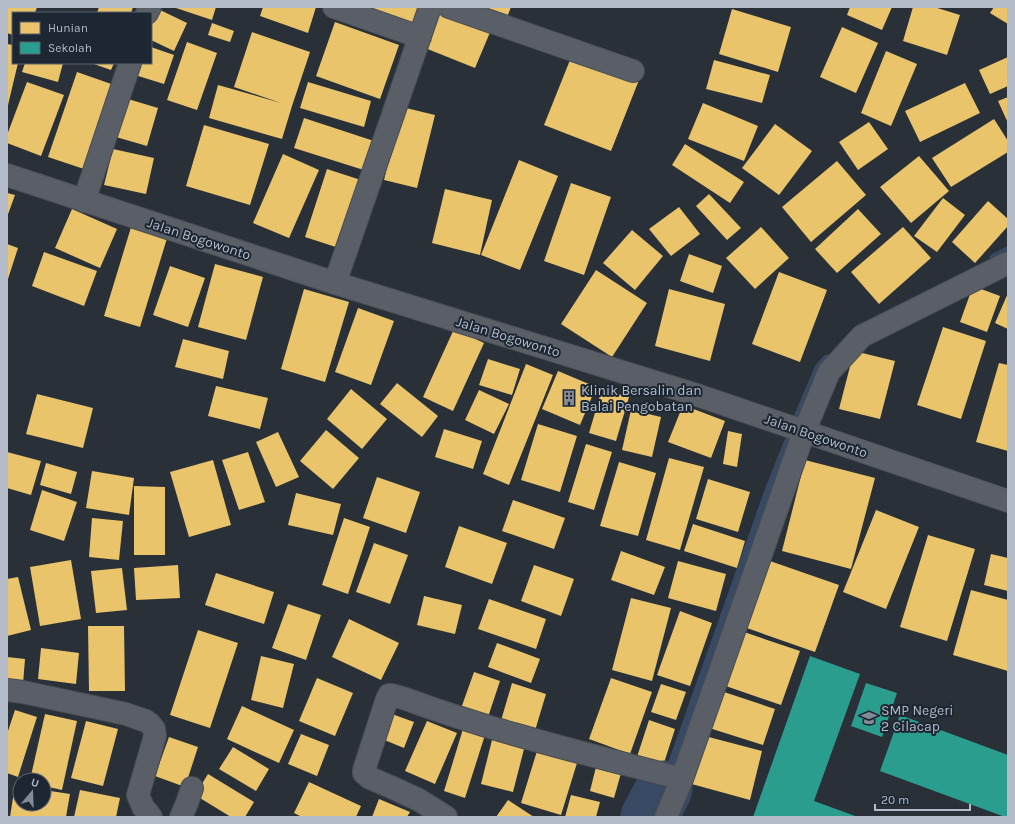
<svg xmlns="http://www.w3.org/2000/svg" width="1015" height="824" font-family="Karla,sans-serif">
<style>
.homes{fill:#e9c46a}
.schools{fill:#2a9d8f}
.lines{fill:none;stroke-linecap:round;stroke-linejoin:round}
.stream{stroke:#384963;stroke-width:9}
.river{stroke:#384963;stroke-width:57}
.street-casing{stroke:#484c53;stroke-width:24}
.street{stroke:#5a5e66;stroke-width:22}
.labels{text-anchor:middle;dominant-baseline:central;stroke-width:4;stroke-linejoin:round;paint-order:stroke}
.street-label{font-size:14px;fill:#b4bcc9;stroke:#1d2633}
.poi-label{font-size:14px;fill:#b4bcc9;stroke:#1d2633;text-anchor:start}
</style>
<rect width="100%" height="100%" fill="#2a3038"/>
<path class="homes" d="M7 7H37L35 13H13V35L7 33Z
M99 7H133L131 13H97Z
M173 7H216L212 20Z
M263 7H316L308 33 260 16Z
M351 7H422L414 30Z
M478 7H511L506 20Z
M850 7H892L882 30 847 15Z
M913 7H934L960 15 947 55 903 41Z
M994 7H1008V24L990 13Z
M156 8 187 23 174 51 151 40V18Z
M440 9 491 30 475 68 425 48Z
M732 9 791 27 778 72 719 54Z
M335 22 399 45 380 99 316 76Z
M212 23 234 31 230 42 208 35Z
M842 27 878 43 856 93 820 77Z
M252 32 310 52 292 106 282 139 209 118 218 85 281 103 234 87Z
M187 42 217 53 197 110 167 100Z
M7 44 13 45V63H18L8 105Z
M151 47 174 55 164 84 135 75 138 63H151Z
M886 51 917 64 891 126 861 113Z
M572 55 639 80 611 151 544 125Z
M1008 57V86L990 94 979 70Z
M714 60 770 75 762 103 706 89Z
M25 63H63L58 82 22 72Z
M91 63H114L111 70Z
M77 72 117 86 87 170 48 157Z
M27 82 64 95 41 156 7 143V135Z
M308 82 371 101 364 127 300 108Z
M965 83 980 113 920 142 905 111Z
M1008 97V123L998 101Z
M128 99 158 108 147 146 116 137Z
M703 103 758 126 744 161 688 139Z
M402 107 435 115 417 188 384 180Z
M304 118 380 143 370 172 294 148Z
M994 119 1008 141V152L951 187 932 158Z
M869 122 888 149 858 170 839 142Z
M775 124 812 151 779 195 742 168Z
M204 125 269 144 250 205 186 186Z
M685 144 744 182 730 203 672 165Z
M113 149 154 158 146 194 104 185Z
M283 154 319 170 289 238 253 223Z
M919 156 949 191 911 223 880 187Z
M519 160 558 176 520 270 481 255Z
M837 161 866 195 811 242 782 207Z
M327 169 367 182 345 250 305 237Z
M571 183 611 197 584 275 544 261Z
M445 189 492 200 480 255 432 243Z
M7 193 15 195 7 217Z
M709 194 741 228 727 240 696 206Z
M943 198 965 215 937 252 914 236Z
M988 201 1008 219V226L975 263 952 242Z
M679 207 700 234 671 256 649 229Z
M72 209 117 229 100 268 55 248Z
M858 209 881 234 837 273 815 249Z
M132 224 168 235 140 327 104 316Z
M761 227 789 258 755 289 726 258Z
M903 227 931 258 879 304 851 272Z
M632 230 663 256 635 290 603 263Z
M7 244 18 248 7 282Z
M44 252 97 271 84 306 32 286Z
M689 254 722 266 713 293 680 281Z
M215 264 263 277 246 340 198 327Z
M170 266 205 278 188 327 153 315Z
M596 270 647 303 612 357 561 324Z
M779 272 827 290 800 362 752 344Z
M973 286 1000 296 987 332 960 322Z
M304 289 349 302 325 382 281 369Z
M669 289 725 304 710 361 655 346Z
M1008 293V329L995 323Z
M358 308 394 321 371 385 335 372Z
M943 327 986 341 961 419 917 405Z
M454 329 484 343 453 411 423 397Z
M183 339 229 351 223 379 175 367Z
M854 351 895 361 880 419 839 409Z
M488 359 520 369 512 395 479 385Z
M999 363 1008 365V451L976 442Z
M526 364 553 375 509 485 483 474Z
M558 371 596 387 580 425 542 409Z
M397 383 438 416 422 437 380 404Z
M216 386 268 398 260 429 208 416Z
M351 389 387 419 362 449 327 419Z
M602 389 629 397 616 441 589 433Z
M479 390 509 404 494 434 465 420Z
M37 394 93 408 83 448 26 434Z
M683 405 725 421 711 458 668 442Z
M631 410 661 417 652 457 622 450Z
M538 424 577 436 560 492 521 480Z
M444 429 482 441 473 469 435 457Z
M326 430 359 458 333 489 300 461Z
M728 431 742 434 737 467 723 464Z
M278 432 299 477 276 487 256 442Z
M586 444 612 452 594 510 568 502Z
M7 452 41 461 31 495 7 488Z
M248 452 265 502 239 510 222 460Z
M669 458 704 467 680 550 646 540Z
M213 460 231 525 189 537 170 472Z
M805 460 875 478 851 569 782 551Z
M619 462 656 473 638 536 600 526Z
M46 463 77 472 71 494 40 485Z
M92 471 134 478 129 515 86 508Z
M377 477 420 492 406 533 363 518Z
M708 479 750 492 738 532 696 519Z
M134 486 165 487V555H134Z
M42 490 77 502 64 541 30 530Z
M296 493 341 504 333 535 288 525Z
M513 500 565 518 554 549 502 531Z
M876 510 919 527 886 609 843 592Z
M92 518 123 521 119 560 89 557Z
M344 518 370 527 348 594 322 585Z
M693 524 745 541 737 568 684 551Z
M459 526 507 543 492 584 445 567Z
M928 535 975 549 947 641 900 627Z
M374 543 408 555 390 604 356 592Z
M621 551 665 567 654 595 611 580Z
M991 554 1008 558V591L984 585Z
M761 558 839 585 815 652 738 625Z
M71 560 81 619 40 626 30 567Z
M678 561 726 574 716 611 668 598Z
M178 565 180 598 136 600 134 568Z
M534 565 574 579 561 616 521 601Z
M122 568 127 610 96 613 91 571Z
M216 573 274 592 264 624 205 605Z
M18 577 31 630 7 636V579Z
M971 590 1008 600V671L953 655Z
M424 596 462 605 455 634 417 625Z
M631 598 671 608 652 681 612 670Z
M489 599 546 619 536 649 478 629Z
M288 604 321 615 306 660 272 648Z
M680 611 712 623 690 686 657 675Z
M349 619 399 643 381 680 332 657Z
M88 626H124L125 691H89Z
M198 630 238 643 210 728 170 715Z
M738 630 800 651 781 705 720 684Z
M497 643 540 659 531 683 488 667Z
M41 648 79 653 76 684 38 679Z
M261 656 294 664 283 708 251 700Z
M7 657 25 659 23 684 7 683Z
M474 672 500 681 486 723 459 714Z
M317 678 353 693 335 736 299 721Z
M611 678 652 692 630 754 589 739Z
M512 683 546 694 534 734 500 724Z
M661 684 686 692 676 720 651 712Z
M718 690 775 709 763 745 706 727Z
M242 706 294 730 279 763 227 739Z
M15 710 37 717 18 777 7 773V734Z
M45 714 77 721 62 790 44 786V780H30Z
M392 714 414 722 404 748 382 739Z
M649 720 675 729 662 769 636 760Z
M86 721 118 729 103 786 71 778Z
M427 721 457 733 435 784 405 771Z
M463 729 485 735 465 798 444 791Z
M301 734 329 745 317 776 288 764Z
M701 735 762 751 750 800 688 783Z
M169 737 198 747 185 787 155 776Z
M492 740 524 749 513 792 481 784Z
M233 747 269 769 256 791 219 769Z
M537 751 577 763 561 815 521 803Z
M598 759 623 766 614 798 590 791Z
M208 774 254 802 245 817H231L195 795Z
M309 782 361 806 356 817H302L294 813Z
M15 785 20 786V804H44V790L70 794 66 817H10Z
M80 790 120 798 116 817H74Z
M571 795 600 802 596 817H565Z
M379 799 410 812 407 817H372Z
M508 800 534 817H496Z"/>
<path class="schools" d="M810 656 860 674 814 801 858 817H753Z
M866 683 897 693 882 737 851 726Z
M900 715 1008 755V817H1005L880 771Z"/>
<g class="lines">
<path class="stream" d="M994 258 1008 251
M796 422 819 368 827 359
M672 765 770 488 791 436"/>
<path class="river" d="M649 817 664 789"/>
<defs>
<path id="street" d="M334 7 420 37
M449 7 633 71
M147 13 150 7
M7 175 335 283 697 395 1008 501
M84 201 130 63
M335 283 430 7
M7 690 23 692 126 714 146 721 150 724 154 729 155 736 138 795 143 807 151 817
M181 817 187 803 192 788
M446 817 419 800 391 787 370 778 364 773V770L387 699 389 695H392L403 698C494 732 588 754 682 779
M666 817 682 779 804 432 829 372 862 336 1008 263"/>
</defs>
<use href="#street" class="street-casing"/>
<use href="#street" class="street"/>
</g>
<defs>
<symbol id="building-bare" viewBox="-9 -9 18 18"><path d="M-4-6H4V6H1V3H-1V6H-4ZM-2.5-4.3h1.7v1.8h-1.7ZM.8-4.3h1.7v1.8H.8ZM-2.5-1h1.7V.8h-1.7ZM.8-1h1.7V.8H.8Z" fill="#848b96" stroke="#1d2633" stroke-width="2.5" paint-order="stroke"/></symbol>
<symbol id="school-bare" viewBox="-9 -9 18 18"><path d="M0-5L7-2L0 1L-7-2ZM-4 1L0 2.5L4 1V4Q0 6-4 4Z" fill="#848b96" stroke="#1d2633" stroke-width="2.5" paint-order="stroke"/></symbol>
</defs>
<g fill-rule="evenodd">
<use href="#building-bare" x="558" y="387" width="22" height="22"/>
<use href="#school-bare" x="858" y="707" width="22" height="22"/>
</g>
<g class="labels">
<g class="street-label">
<text transform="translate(199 239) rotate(18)">Jalan Bogowonto</text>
<text transform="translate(508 337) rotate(17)">Jalan Bogowonto</text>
<text transform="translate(816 436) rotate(19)">Jalan Bogowonto</text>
</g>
<g class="poi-label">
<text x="581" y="390">Klinik Bersalin dan<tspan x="581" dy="16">Balai Pengobatan</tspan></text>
<text x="881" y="710">SMP Negeri<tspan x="881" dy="16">2 Cilacap</tspan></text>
</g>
</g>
<rect width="1015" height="824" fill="none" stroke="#b4bcc9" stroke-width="16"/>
<rect x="12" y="12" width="140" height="52" fill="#1d2633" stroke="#59626f"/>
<rect x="20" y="22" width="20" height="12" fill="#e9c46a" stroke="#59626f"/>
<text x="48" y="32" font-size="12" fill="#b4bcc9">Hunian</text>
<rect x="20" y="42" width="20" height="12" fill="#2a9d8f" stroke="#59626f"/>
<text x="48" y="52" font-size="12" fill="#b4bcc9">Sekolah</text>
<g transform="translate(32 792) rotate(19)"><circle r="19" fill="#1d2633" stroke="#59626f"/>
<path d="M0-3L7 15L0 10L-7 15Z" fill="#848b96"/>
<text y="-6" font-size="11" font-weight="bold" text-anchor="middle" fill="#b4bcc9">U</text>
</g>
<path d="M875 804v6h95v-6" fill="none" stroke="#b4bcc9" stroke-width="2"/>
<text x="881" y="804" font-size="12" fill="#b4bcc9" stroke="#1d2633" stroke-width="3" paint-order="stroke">20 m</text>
</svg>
